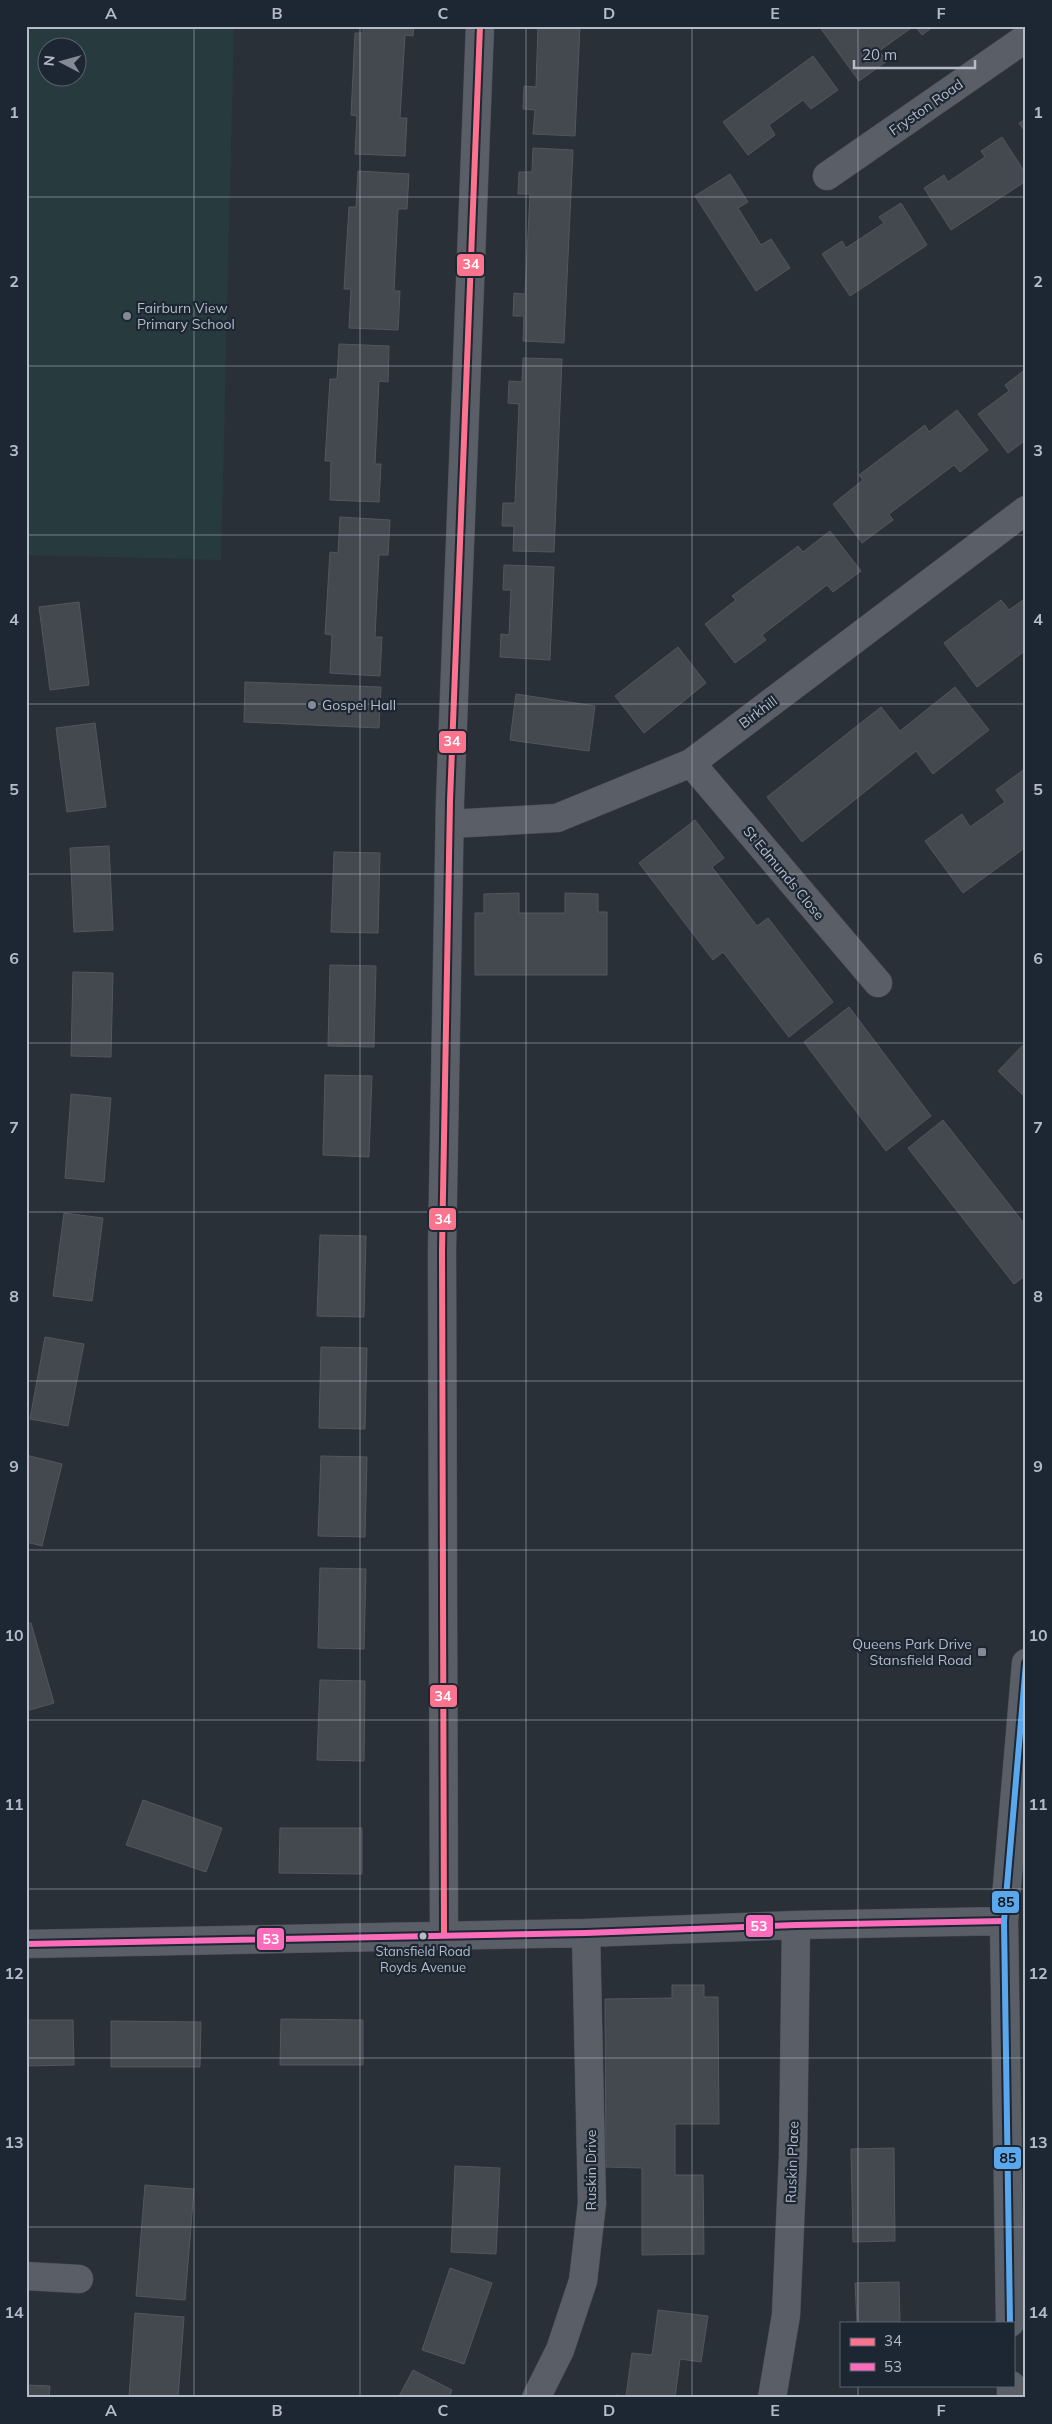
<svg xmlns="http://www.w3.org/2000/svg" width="1052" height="2424" font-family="Mulish,sans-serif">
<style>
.green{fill:#273a3e;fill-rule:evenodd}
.building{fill:#444950;stroke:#52575f}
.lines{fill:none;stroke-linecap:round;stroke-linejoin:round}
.minor-casing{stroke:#484c53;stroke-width:29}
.minor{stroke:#5a5e66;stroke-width:28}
.bus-1-casing{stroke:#1d2633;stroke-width:10}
.bus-2-casing{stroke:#1d2633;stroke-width:10}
.bus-3-casing{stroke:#1d2633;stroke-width:10}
.bus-1{stroke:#fc738d;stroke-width:6}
.bus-2{stroke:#fb6dba;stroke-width:6}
.bus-3{stroke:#5aa8eb;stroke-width:6}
.grid{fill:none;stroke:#b4bcc9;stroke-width:1;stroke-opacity:0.55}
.poi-dot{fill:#848b96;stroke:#1d2633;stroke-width:2}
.bus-dot{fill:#b4bcc9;stroke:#1d2633;stroke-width:2}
.labels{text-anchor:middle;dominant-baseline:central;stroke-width:4.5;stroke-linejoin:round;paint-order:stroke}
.bus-label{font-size:13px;fill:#b4bcc9;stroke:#1d2633}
.street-label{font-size:14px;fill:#b4bcc9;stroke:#1d2633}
.poi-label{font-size:14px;fill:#b4bcc9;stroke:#1d2633;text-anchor:start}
.line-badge{stroke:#1d2633;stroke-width:2}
.badge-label{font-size:14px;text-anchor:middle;font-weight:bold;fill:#fff}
.pale-badge-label{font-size:14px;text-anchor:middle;font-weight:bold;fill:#111}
.neatline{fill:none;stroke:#b4bcc9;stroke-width:2}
.grid-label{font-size:16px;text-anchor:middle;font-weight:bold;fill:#b4bcc9}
</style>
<rect width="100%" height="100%" fill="#2a3038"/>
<path class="green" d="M26 26H234L221 560 26 555ZM48 48H78V78H48Z"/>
<path class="building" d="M363 26H414L413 36 405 35 400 118H407L405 156 355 154 357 116 351 115 355 33H363Z
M538 26H580L575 136 533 134 535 110 523 109 524 86 536 87Z
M819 26H914L879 51 887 61 859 81Z
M915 26H934L922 35Z
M813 56 838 90 811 109 803 100 769 125 775 135 748 155 723 122Z
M1026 119V133L1019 123Z
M1002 137 1026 174V181L951 230 924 188 944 175 948 182 985 157 981 151Z
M533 148 573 150 564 343 523 341 524 316H513L514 293 525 294 530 194H518L519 172H532Z
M358 171 409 174 407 209H398L394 291H400L398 330 349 328 351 289H344L349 207H356Z
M730 174 748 202 738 208 761 245 771 239 790 268 756 291 695 196Z
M901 203 927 245 850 296 822 254 842 241 846 248 884 223 879 217Z
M339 344 389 346 388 382 379 381 375 464H381L379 502 330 500 331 461H325L330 379H337Z
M523 358 562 359 554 552 513 551 514 526H502L503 503H515L519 404 508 403 509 381 522 382Z
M1026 369V440L1008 453 978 414 1009 391 1005 385Z
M957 410 988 450 960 472 954 465 889 514 893 520 862 543 833 504 863 480 859 475 925 425 929 432Z
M340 517 390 520 388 555H379L375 637H382L380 676 330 673 332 635 325 634 330 552 338 553Z
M830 531 861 571 833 592 827 585 762 635 766 640 735 663 705 624 736 600 732 596 798 546 803 552Z
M504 565 554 567 550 660 500 657 501 634 509 635 511 590H503Z
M1026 598V650L977 687 944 643 1001 600 1009 610Z
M79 602 89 685 50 690 39 607Z
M678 647 706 683 644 733 615 696Z
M245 682 381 687 379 728 244 722Z
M955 687 989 730 933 774 916 751 802 842 767 797 881 707 900 731Z
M516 694 595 706 589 751 510 740Z
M95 723 106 807 67 812 56 728Z
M1026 768V825L1024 827 1026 847 963 893 925 841 962 814 970 827 1005 802 996 790Z
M695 820 724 858 712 867 757 926 768 918 833 1002 789 1037 723 952 713 960 639 863Z
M109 846 113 930 74 932 70 848Z
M334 852 380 853 378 933 331 932Z
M519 893V913H565V893L598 894V912H607V975H475V913H484V894Z
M330 965 376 966 374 1047 328 1046Z
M73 972 113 973 111 1057 71 1056Z
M849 1007 931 1116 886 1151 804 1042Z
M1026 1042V1098L998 1071Z
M325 1075 372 1076 369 1157 323 1155Z
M71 1094 111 1098 104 1182 65 1178Z
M943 1120 1026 1226V1275L1014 1284 908 1148Z
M64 1213 103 1218 92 1301 53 1296Z
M320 1235 366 1236 364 1317 317 1316Z
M45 1337 84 1344 68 1426 30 1419Z
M321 1347 367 1348 365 1429 319 1428Z
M26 1455 62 1464 42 1546 26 1542Z
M321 1456 367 1457 365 1537 318 1536Z
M320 1568 366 1569 364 1649 318 1648Z
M31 1623 54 1703 26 1711V1624Z
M320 1680 365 1681 364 1761 317 1760Z
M143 1800 222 1828 206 1872 126 1845Z
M280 1828H362V1874L279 1873Z
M672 1985H704V1997H718L719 2124H675V2175H703L704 2254 642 2255V2168L606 2167 605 1999 672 1998Z
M281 2019 363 2020V2065H280Z
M26 2020H73L74 2065 26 2066Z
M111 2021 201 2022 200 2067H111Z
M894 2148 895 2241 853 2242 851 2149Z
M455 2166 500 2168 496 2254 451 2252Z
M145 2185 194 2189 185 2300 136 2296Z
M450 2268 492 2283 464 2364 422 2350Z
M899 2282 900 2323H857L855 2283Z
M658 2310 708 2316 701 2362 680 2359 675 2398H616V2395L626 2396 632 2353 652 2355Z
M135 2313 184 2317 178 2398H129Z
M413 2370 452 2390 449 2398H398Z
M26 2385 50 2386 49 2398H26Z"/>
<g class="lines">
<defs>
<path id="minor" d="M827 176 1026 38
M691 763 878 983
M450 824 557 818 691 763 1026 510
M444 1935 442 1251 450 801 480 26
M26 1944 586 1933 796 1925 1004 1921
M26 2276 79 2279
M1010 2323 1004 1921 1026 1663
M1011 2385V2398
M536 2398 560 2350 583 2281 592 2203 586 1933
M772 2398 786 2315 793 2157 796 1925"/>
</defs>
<use href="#minor" class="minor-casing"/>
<use href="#minor" class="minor"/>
<defs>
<path id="bus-1" d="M444 1935 442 1251 450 801 480 26"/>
<path id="bus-2" d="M26 1944 586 1933 796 1925 1004 1921"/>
<path id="bus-3" d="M1010 2323 1004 1921 1026 1663"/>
</defs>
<use href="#bus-1" class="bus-1-casing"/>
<use href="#bus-2" class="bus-2-casing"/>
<use href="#bus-3" class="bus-3-casing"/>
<use href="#bus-1" class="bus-1"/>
<use href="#bus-2" class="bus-2"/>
<use href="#bus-3" class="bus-3"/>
</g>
<path class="grid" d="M194 26V2398M360 26V2398M526 26V2398M692 26V2398M858 26V2323M26 197H1026M26 366H1026M26 535H1026M26 704H1026M26 874H1026M26 1043H1026M26 1212H1026M26 1381H1026M26 1550H1026M26 1720H1026M26 1889H1026M26 2058H1026M26 2227H1026M858 2385V2398"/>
<g class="poi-dot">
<circle cx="127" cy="316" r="5"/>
<circle cx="312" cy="705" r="5"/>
<rect x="977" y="1647" width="10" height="10" rx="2.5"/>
</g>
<circle class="bus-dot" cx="423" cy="1936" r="4.5"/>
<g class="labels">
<g class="bus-label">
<text x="423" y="1951">Stansfield Road<tspan x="423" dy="16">Royds Avenue</tspan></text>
</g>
<g class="street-label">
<text transform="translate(926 107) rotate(-35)">Fryston Road</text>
<text transform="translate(758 712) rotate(-37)">Birkhill</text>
<text transform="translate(784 873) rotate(50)">St Edmunds Close</text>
<text transform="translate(792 2162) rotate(-88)">Ruskin Place</text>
<text transform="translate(591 2170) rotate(-90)">Ruskin Drive</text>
</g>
<g class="poi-label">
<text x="137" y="308">Fairburn View<tspan x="137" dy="16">Primary School</tspan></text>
<text x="322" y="705">Gospel Hall</text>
<text x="972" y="1644" text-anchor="end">Queens Park Drive<tspan x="972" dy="16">Stansfield Road</tspan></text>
</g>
</g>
<g class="line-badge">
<rect x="456" y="253" width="29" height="24" rx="5" fill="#fc738d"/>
<rect x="438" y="730" width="29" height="24" rx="5" fill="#fc738d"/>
<rect x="428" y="1207" width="29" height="24" rx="5" fill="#fc738d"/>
<rect x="429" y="1684" width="29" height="24" rx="5" fill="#fc738d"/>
<rect x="991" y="1890" width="29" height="24" rx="5" fill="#5aa8eb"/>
<rect x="745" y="1914" width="29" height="24" rx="5" fill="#fb6dba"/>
<rect x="256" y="1927" width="29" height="24" rx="5" fill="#fb6dba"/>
<rect x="993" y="2146" width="29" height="24" rx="5" fill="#5aa8eb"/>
</g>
<g class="badge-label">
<text x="471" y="269">34</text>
<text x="452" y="746">34</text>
<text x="443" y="1224">34</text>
<text x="443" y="1701">34</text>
<text x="759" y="1931">53</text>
<text x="271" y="1944">53</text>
</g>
<g class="pale-badge-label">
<text x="1006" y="1907">85</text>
<text x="1008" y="2163">85</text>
</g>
<rect width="1052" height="2424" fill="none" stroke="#1d2633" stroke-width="55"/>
<rect x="840" y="2322" width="175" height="65" fill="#1d2633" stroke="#59626f"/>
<rect x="850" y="2338" width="25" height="8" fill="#fc738d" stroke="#59626f"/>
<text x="884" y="2346" font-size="15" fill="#b4bcc9">34</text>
<rect x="850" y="2363" width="25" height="8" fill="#fb6dba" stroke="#59626f"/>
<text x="884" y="2372" font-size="15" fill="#b4bcc9">53</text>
<g transform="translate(62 62) rotate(276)"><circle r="24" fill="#1d2633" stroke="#59626f"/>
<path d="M0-4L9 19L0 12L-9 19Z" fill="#848b96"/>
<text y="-8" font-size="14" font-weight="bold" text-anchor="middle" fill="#b4bcc9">N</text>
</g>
<path d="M854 60v8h121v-8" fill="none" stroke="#b4bcc9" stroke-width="2.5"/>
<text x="862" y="60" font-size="15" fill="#b4bcc9" stroke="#1d2633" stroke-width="4" paint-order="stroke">20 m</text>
<rect x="28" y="28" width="996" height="2368" class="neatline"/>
<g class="grid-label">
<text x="111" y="19">A</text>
<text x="277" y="19">B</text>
<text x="443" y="19">C</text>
<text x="609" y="19">D</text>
<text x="775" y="19">E</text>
<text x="941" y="19">F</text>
<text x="14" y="118">1</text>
<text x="1038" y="118">1</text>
<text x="14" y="287">2</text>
<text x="1038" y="287">2</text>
<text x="14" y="456">3</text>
<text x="1038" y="456">3</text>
<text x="14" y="625">4</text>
<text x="1038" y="625">4</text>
<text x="14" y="795">5</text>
<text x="1038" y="795">5</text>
<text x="14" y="964">6</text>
<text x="1038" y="964">6</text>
<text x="14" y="1133">7</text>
<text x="1038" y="1133">7</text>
<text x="14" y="1302">8</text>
<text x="1038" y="1302">8</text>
<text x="14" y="1472">9</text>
<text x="1038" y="1472">9</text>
<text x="14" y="1641">10</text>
<text x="1038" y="1641">10</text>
<text x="14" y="1810">11</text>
<text x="1038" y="1810">11</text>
<text x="14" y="1979">12</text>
<text x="1038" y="1979">12</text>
<text x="14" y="2148">13</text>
<text x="1038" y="2148">13</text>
<text x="14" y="2318">14</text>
<text x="1038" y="2318">14</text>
<text x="111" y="2416">A</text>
<text x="277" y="2416">B</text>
<text x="443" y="2416">C</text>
<text x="609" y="2416">D</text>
<text x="775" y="2416">E</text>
<text x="941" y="2416">F</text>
</g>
</svg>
